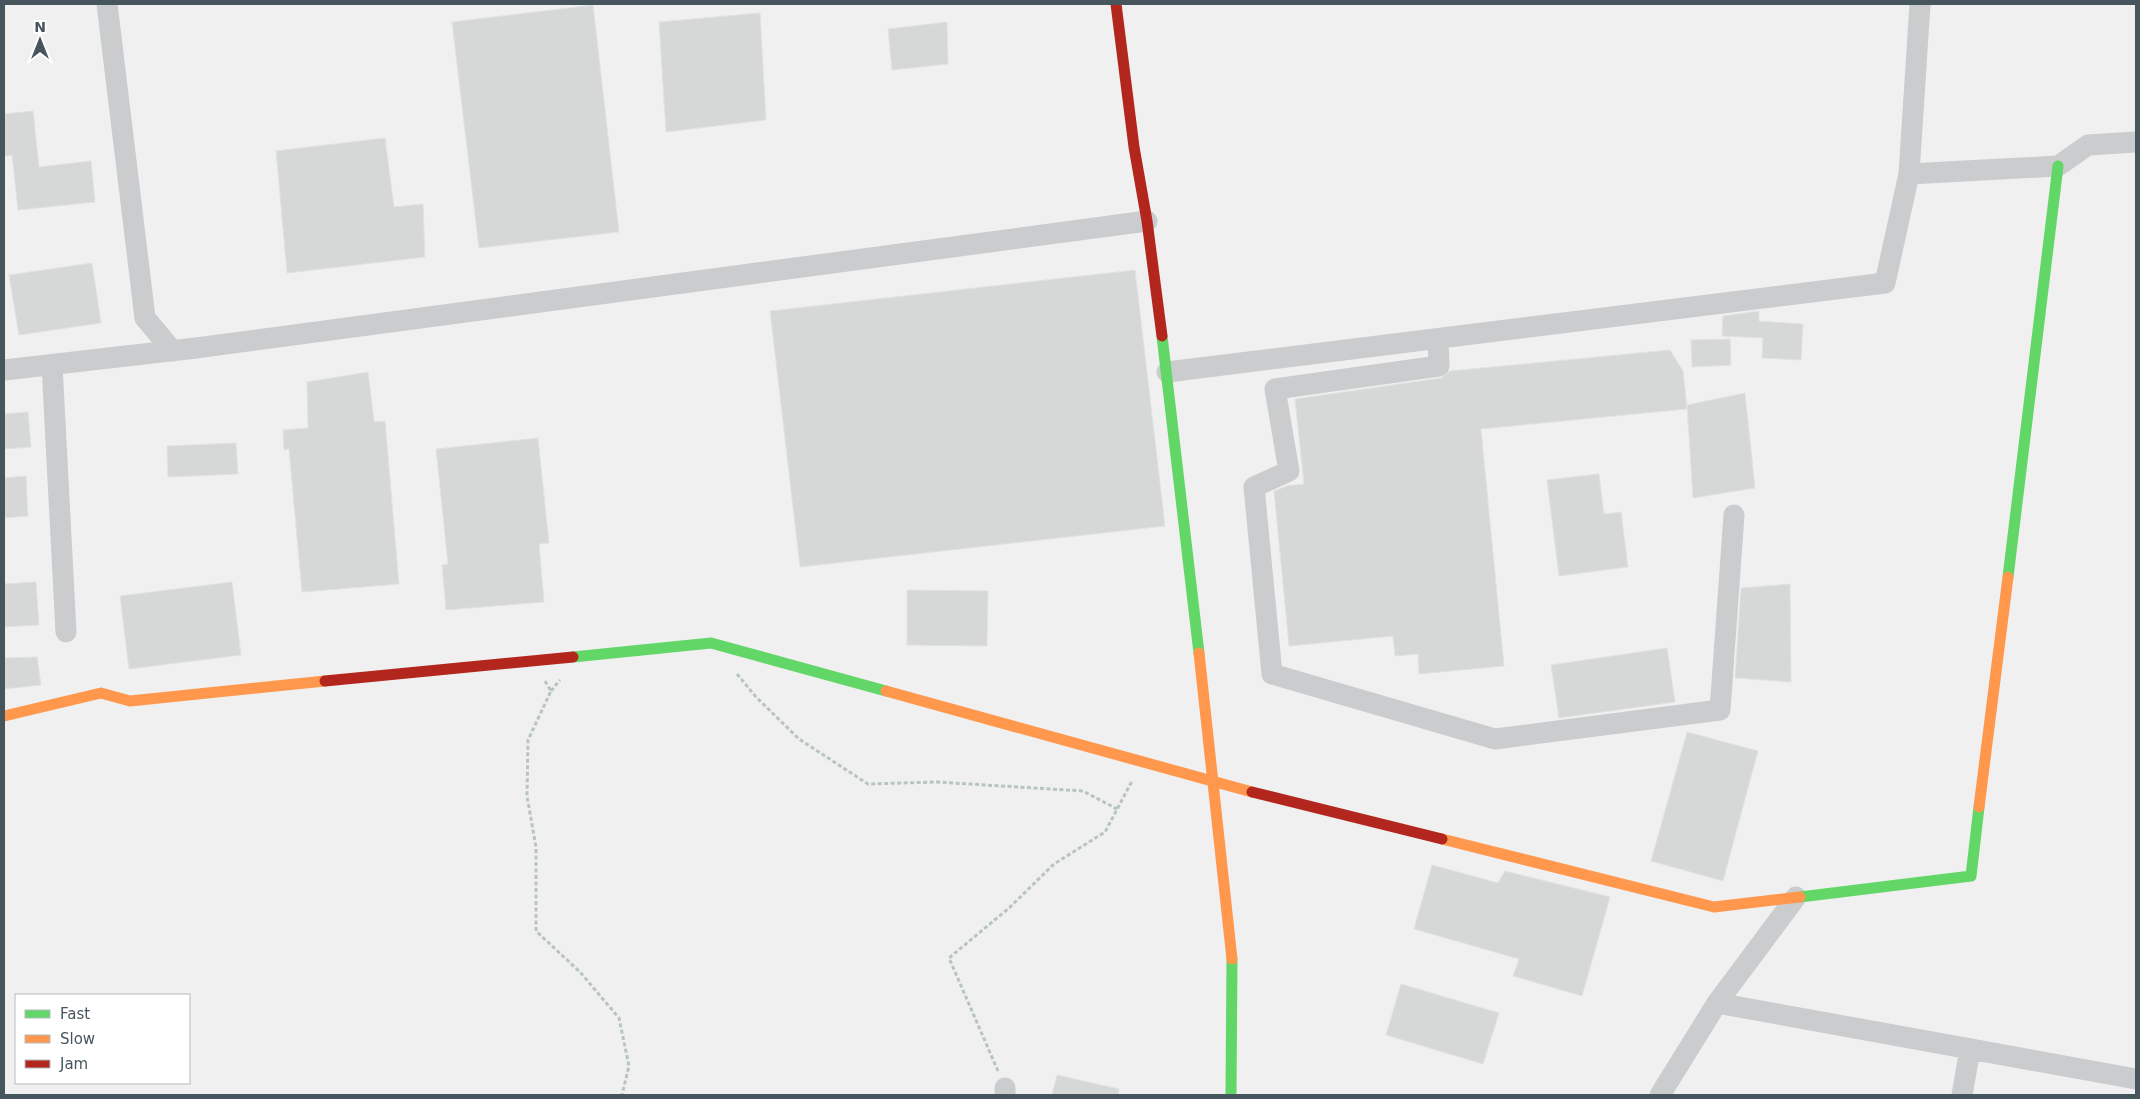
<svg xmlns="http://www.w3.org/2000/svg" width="2140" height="1099" font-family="'DejaVu Sans',sans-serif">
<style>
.building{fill:#d6d8d8;stroke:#e1e2e3}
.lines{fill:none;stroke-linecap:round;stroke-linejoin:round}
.path{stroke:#b8c5bf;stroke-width:3;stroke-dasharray:4 2.5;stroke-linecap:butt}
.street{stroke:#caccce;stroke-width:21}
.fast{stroke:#63d668;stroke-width:11}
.slow{stroke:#ff974d;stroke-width:11}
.jam{stroke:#b3261e;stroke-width:11}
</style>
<rect width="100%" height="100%" fill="#f0f0f0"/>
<path class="building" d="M593 5 619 232 479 248 452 22Z
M760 13 766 120 666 132 659 22Z
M947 22 948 64 892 70 888 29Z
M33 111 39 167 91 161 95 202 18 210 12 155 4 156V114Z
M385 138 394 207 423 204 425 257 287 273 276 151Z
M92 263 101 323 19 335 9 275Z
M1135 270 1165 526 800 567 770 311Z
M1759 311V321L1803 324 1801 360 1762 358 1763 338 1722 336 1723 316Z
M1730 339 1731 365 1692 367 1691 340Z
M1670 350 1683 371 1687 409 1481 429 1504 666 1419 674 1418 654 1395 656 1393 636 1289 646 1274 491 1287 486 1304 484 1295 399 1441 378 1450 371Z
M368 372 374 422 385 421 399 584 302 592 289 449 284 450 283 430 308 428 307 382Z
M1745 393 1755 488 1693 498 1687 405Z
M28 412 31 447 4 449V414Z
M538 438 549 543 539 544 544 602 446 610 442 565 448 564 436 449Z
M236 443 238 474 168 477 167 446Z
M1599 474 1604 514 1621 512 1628 567 1559 576 1547 480Z
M26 476 28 516 4 518V478Z
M36 582 39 625 4 627V584Z
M232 582 241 655 129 669 120 596Z
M1790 584 1791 682 1735 678 1741 588Z
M907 590 988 591 987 646 907 645Z
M1667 648 1675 702 1559 718 1551 665Z
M37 657 41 685 4 689V658Z
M1687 732 1758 751 1723 881 1651 861Z
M1432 865 1498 883 1505 871 1610 897 1582 996 1513 976 1519 959 1414 929Z
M1401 984 1499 1013 1483 1064 1386 1035Z
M1057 1075 1119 1089 1118 1095H1052Z"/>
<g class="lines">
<path class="path" d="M737 674 756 697 799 739 868 784 937 782 1083 791 1117 809
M545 681 551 691 528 740 527 796 536 847V931L580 972 619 1018 629 1066 622 1095
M551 691 560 680
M998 1071 949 958 1009 908 1054 864 1105 832 1132 781"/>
<path class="street" d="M107 4 145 318 173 351
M1909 174 1920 4
M1438 339 1439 366 1275 389 1289 471 1254 487 1272 674 1495 739 1720 710 1734 515
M52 365 66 632
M4 370 196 348 1147 221
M1167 372 1885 283 1909 174 2058 166 2088 145 2136 142
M1717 1003 2136 1079
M1005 1088V1095
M1660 1095 1717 1003 1796 897
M1962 1095 1970 1049"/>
<path class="fast" d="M1162 336 1199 653
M2008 577 2058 166
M573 657 711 643 886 691
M1800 897 1971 876 1979 807
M1231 1095 1232 959"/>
<path class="slow" d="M1199 653 1232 959
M886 691 1252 792
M4 716 101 693 130 701 325 681
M1979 807 2008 577
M1442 839 1714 907 1800 897"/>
<path class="jam" d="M1116 4 1134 147 1147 221 1162 336
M325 681 573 657
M1252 792 1442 839"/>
</g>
<rect width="2140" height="1099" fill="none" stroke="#47555c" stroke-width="10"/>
<rect x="15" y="994" width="175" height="90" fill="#ffffff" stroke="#b5bbbe"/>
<rect x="25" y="1010" width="25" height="8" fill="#63d668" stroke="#b5bbbe"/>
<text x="60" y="1019" font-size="15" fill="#47555c">Fast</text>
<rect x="25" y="1035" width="25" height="8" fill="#ff974d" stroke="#b5bbbe"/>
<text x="60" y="1044" font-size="15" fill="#47555c">Slow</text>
<rect x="25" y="1060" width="25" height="8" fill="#b3261e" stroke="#b5bbbe"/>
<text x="60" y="1069" font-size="15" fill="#47555c">Jam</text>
<g transform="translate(40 40)" stroke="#ffffff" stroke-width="4" paint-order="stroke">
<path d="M0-4L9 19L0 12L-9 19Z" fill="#47555c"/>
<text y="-8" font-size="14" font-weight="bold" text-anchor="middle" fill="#47555c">N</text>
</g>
</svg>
